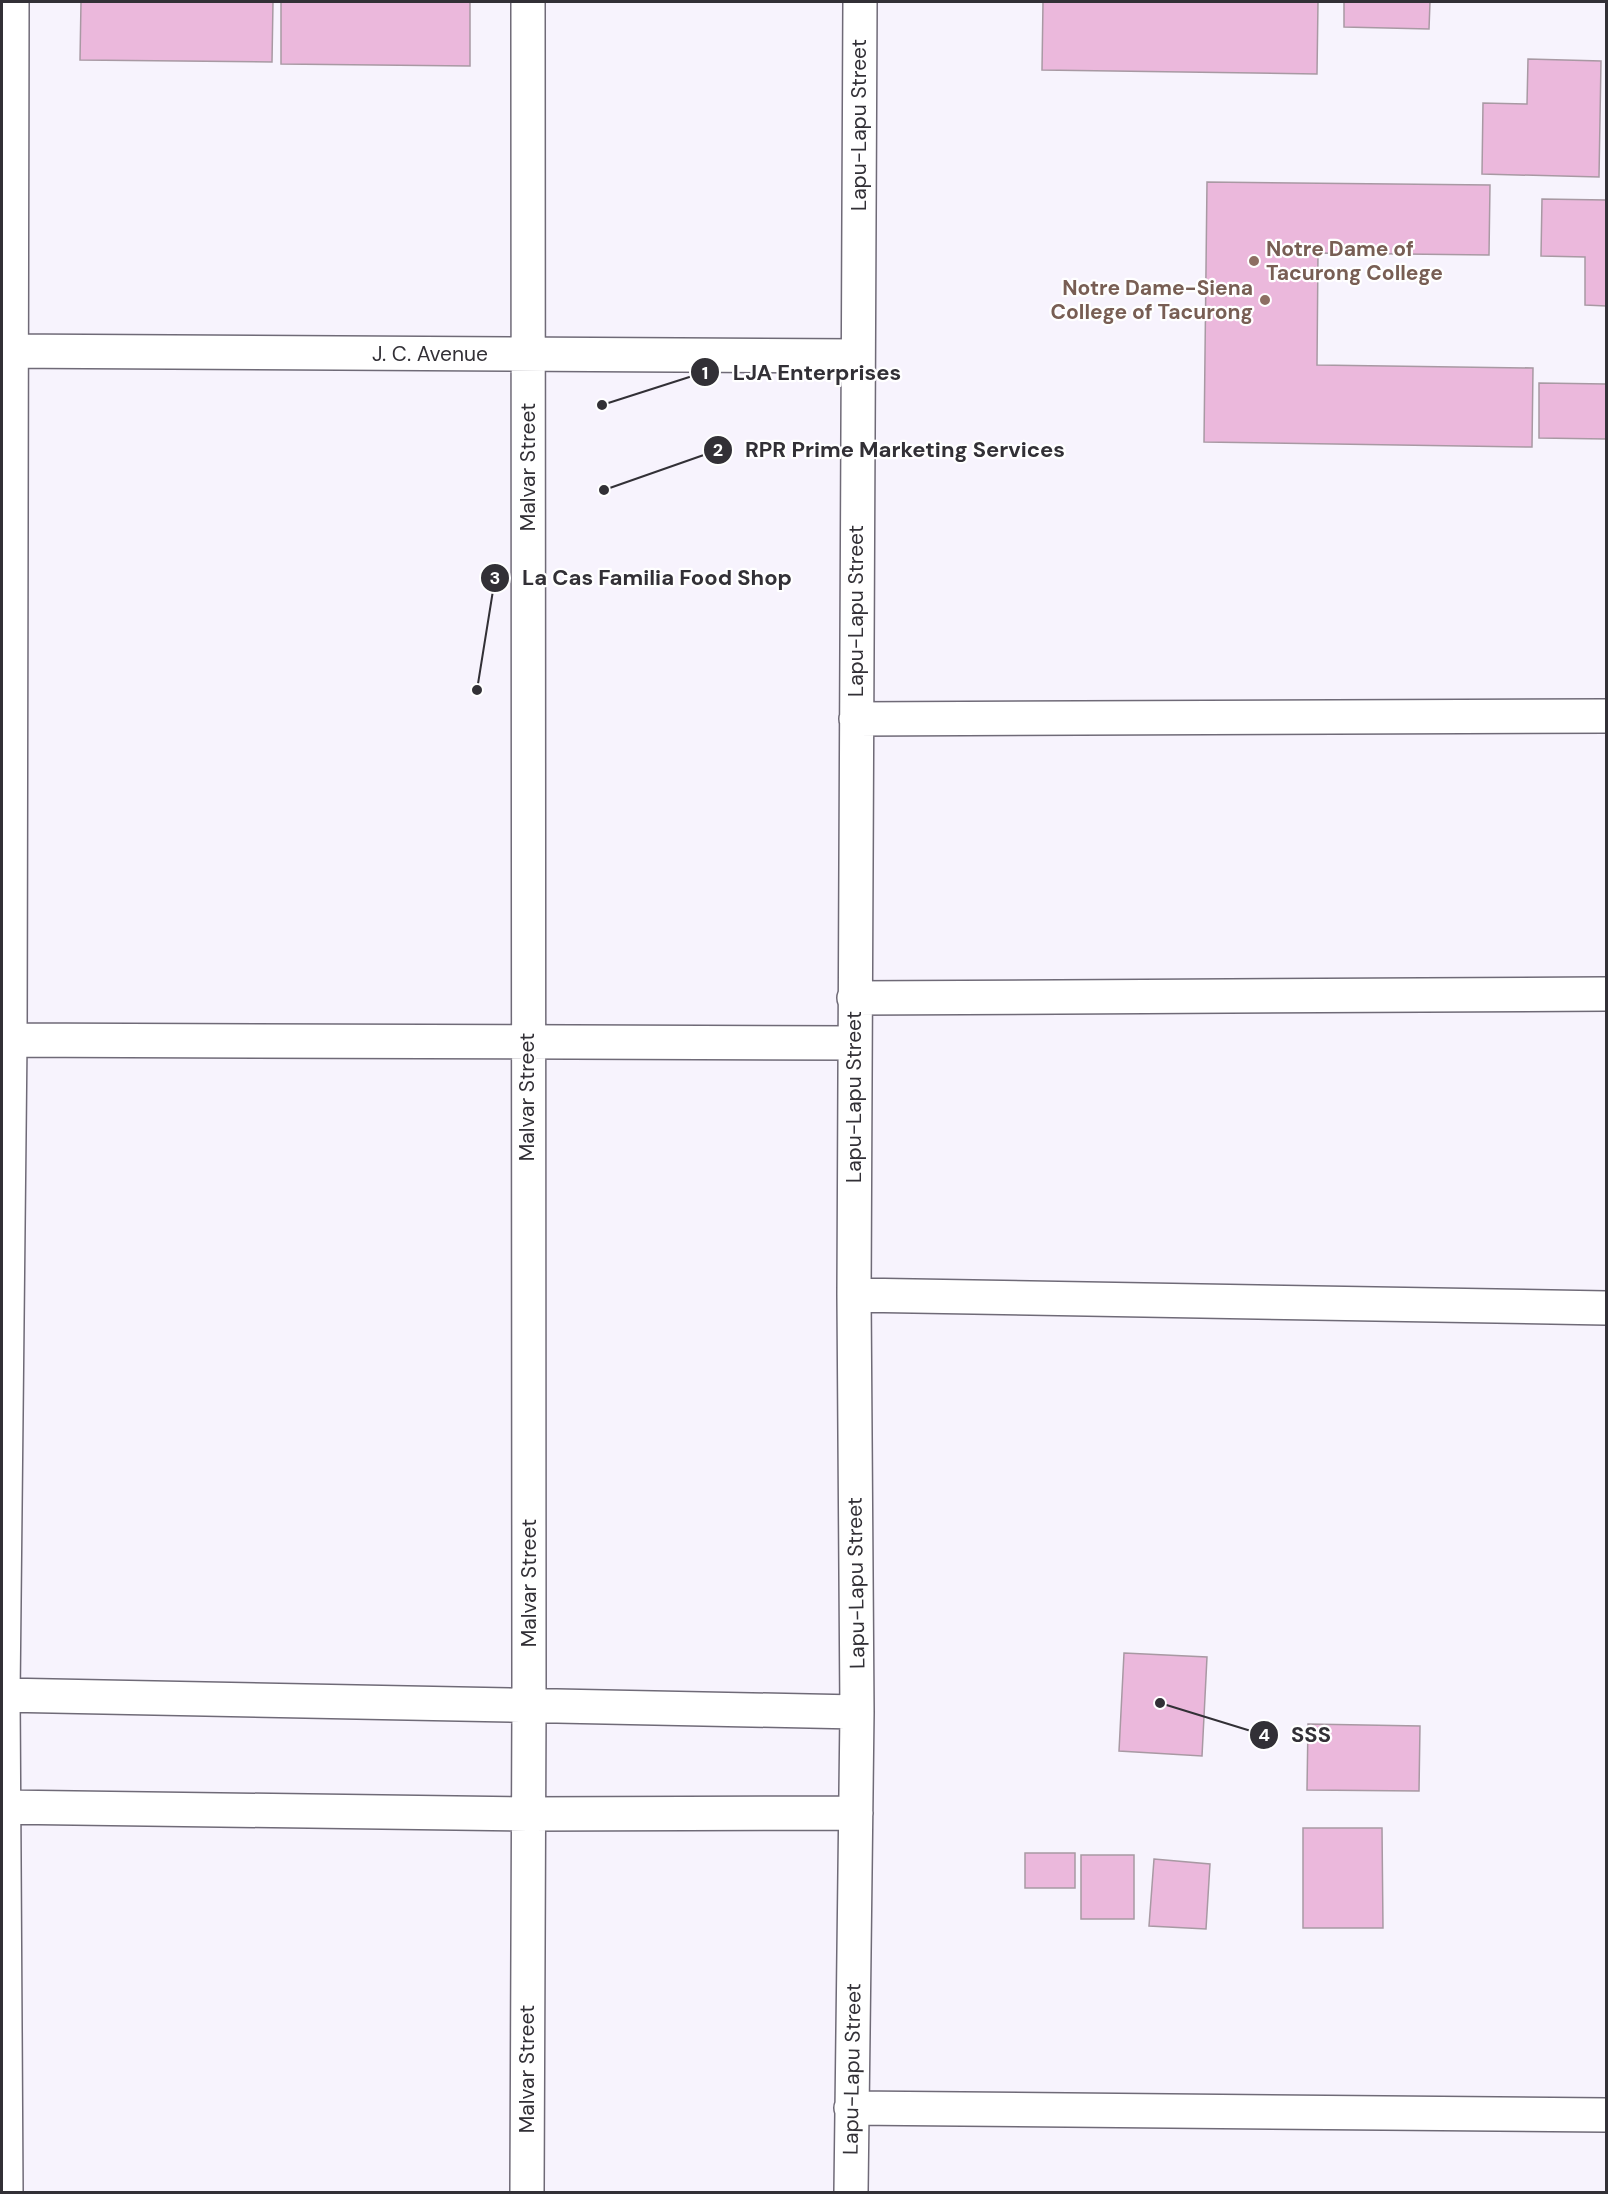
<svg xmlns="http://www.w3.org/2000/svg" width="1608" height="2194" font-family="'DM Sans',sans-serif">
<style>
.building{fill:#ebb8dc;stroke:#a899a3;stroke-width:1.5}
.lines{fill:none;stroke-linecap:round;stroke-linejoin:round}
.minor-casing{stroke:#6f6a77;stroke-width:36}
.minor{stroke:#fff;stroke-width:33}
.education-dot{fill:#8d6e63;stroke:#fff;stroke-width:2}
.labels{text-anchor:middle;dominant-baseline:central;stroke-width:4.5;stroke-linejoin:round;paint-order:stroke}
.street-label{font-size:21px;fill:#323036;stroke:#fff}
.education-label{font-size:21px;font-weight:bold;fill:#785e54;stroke:#fff;text-anchor:start}
.leader{fill:none;stroke:#323036;stroke-width:2}
.callout-dot{fill:#323036;stroke:#fff;stroke-width:2}
.mark-label{font-size:18px;text-anchor:middle;font-weight:bold;fill:#fff}
.callout-label{font-size:22px;text-anchor:middle;font-weight:bold;fill:#323036;stroke:#fff;stroke-width:4.5;stroke-linejoin:round;paint-order:stroke}
</style>
<rect width="100%" height="100%" fill="#f7f3fd"/>
<path class="building" d="M81 2H273L272 62 80 60Z
M281 2H470V66L281 64Z
M1043 2H1318L1317 74 1042 70Z
M1344 2H1430L1429 29 1344 27Z
M1528 59 1601 61 1599 177 1482 174 1483 103 1527 104Z
M1207 182 1490 185 1489 255 1318 253 1317 365 1533 368 1532 447 1204 442Z
M1542 199 1606 200V306L1585 305V257L1541 256Z
M1539 383 1606 384V439L1539 438Z
M1124 1653 1207 1657 1202 1756 1119 1751Z
M1308 1724 1420 1726 1419 1791 1307 1790Z
M1303 1828H1382L1383 1928H1303Z
M1025 1853H1075V1888H1025Z
M1081 1855H1134V1919H1081Z
M1154 1859 1210 1864 1206 1929 1149 1926Z"/>
<g class="lines">
<defs>
<path id="minor" d="M2 351 858 356
M856 719 1606 716
M854 998 1606 994
M2 1040 855 1043
M854 1295 1606 1308
M2 1695 857 1712
M2 1807 528 1814 856 1813
M851 2108 1606 2115
M6 2192 3 1695 10 1040 12 2
M527 2192 529 1705 528 2
M851 2192 857 1712 854 1295 860 2"/>
</defs>
<use href="#minor" class="minor-casing"/>
<use href="#minor" class="minor"/>
</g>
<g class="education-dot">
<circle cx="1254" cy="261" r="6"/>
<circle cx="1265" cy="300" r="6"/>
</g>
<g class="labels">
<g class="street-label">
<text transform="translate(859 125) rotate(-90)">Lapu-Lapu Street</text>
<text x="430" y="354">J. C. Avenue</text>
<text transform="translate(528 467) rotate(-90)">Malvar Street</text>
<text transform="translate(856 611) rotate(-90)">Lapu-Lapu Street</text>
<text transform="translate(527 1097) rotate(-90)">Malvar Street</text>
<text transform="translate(854 1097) rotate(-90)">Lapu-Lapu Street</text>
<text transform="translate(529 1583) rotate(-90)">Malvar Street</text>
<text transform="translate(856 1583) rotate(-91)">Lapu-Lapu Street</text>
<text transform="translate(527 2069) rotate(-90)">Malvar Street</text>
<text transform="translate(852 2069) rotate(-89)">Lapu-Lapu Street</text>
</g>
<g class="education-label">
<text x="1266" y="249">Notre Dame of<tspan x="1266" dy="24">Tacurong College</tspan></text>
<text x="1253" y="288" text-anchor="end">Notre Dame-Siena<tspan x="1253" dy="24">College of Tacurong</tspan></text>
</g>
</g>
<path class="leader" d="M602 405L705 372M604 490L718 450M477 690L495 578M1160 1703L1264 1735"/>
<g class="callout-dot">
<circle cx="602" cy="405" r="6"/>
<circle cx="604" cy="490" r="6"/>
<circle cx="477" cy="690" r="6"/>
<circle cx="1160" cy="1703" r="6"/>
<circle cx="705" cy="372" r="15"/>
<circle cx="718" cy="450" r="15"/>
<circle cx="495" cy="578" r="15"/>
<circle cx="1264" cy="1735" r="15"/>
</g>
<g class="mark-label">
<text x="705" y="379">1</text>
<text x="718" y="456">2</text>
<text x="495" y="584">3</text>
<text x="1264" y="1741">4</text>
</g>
<g class="callout-label">
<text x="817" y="380">LJA Enterprises</text>
<text x="905" y="457">RPR Prime Marketing Services</text>
<text x="657" y="585">La Cas Familia Food Shop</text>
<text x="1311" y="1742">SSS</text>
</g>
<rect width="1608" height="2194" fill="none" stroke="#323036" stroke-width="6"/>
</svg>
